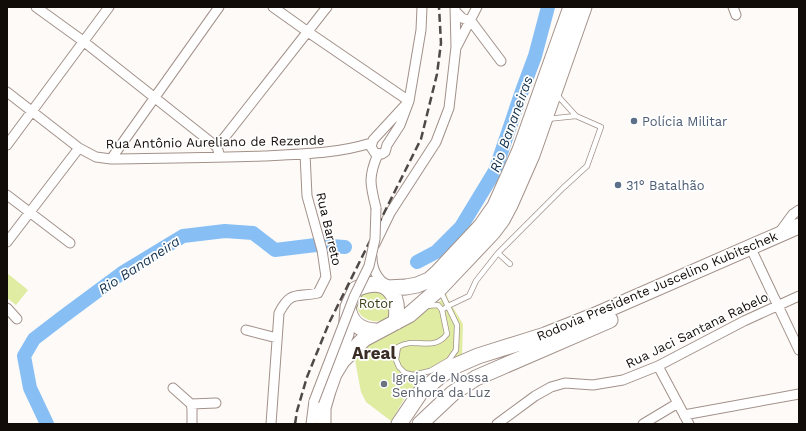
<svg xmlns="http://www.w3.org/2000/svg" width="806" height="431" font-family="'Work Sans',sans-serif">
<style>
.green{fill:#dfeca1}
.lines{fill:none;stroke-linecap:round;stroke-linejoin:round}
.river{stroke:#87bff5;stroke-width:14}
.service-casing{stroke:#a29189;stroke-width:6}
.minor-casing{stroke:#a29189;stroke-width:11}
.trunk-casing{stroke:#a29189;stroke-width:17}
.service{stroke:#fff;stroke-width:4.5}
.minor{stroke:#fff;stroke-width:9}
.trunk{stroke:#fff;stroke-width:15}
.rail{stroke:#4f4947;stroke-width:2.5;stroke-dasharray:8 4;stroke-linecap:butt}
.minor-bridge-casing{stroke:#a29189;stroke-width:11;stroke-linecap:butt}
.minor-bridge{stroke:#fff;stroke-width:9}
.service-dot{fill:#5c6f8a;stroke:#fff;stroke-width:1.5}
.worship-dot{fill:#6b7280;stroke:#fff;stroke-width:1.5}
.labels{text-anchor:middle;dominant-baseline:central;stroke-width:3.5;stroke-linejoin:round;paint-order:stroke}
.service-label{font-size:13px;fill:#4e5e75;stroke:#fff;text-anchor:start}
.street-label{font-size:13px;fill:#120c09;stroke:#fff}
.park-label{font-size:13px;fill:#3a3f17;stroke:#fff}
.worship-label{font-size:13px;fill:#5b616d;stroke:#fff;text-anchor:start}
.water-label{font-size:14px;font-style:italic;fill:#163550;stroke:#fff}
.district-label{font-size:17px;font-weight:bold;fill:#3a2d26;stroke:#fff}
</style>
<rect width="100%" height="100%" fill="#fefaf8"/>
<path class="green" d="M7 273 28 290 16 305 7 298Z
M364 288 393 293 389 317C374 328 352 316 358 299 359 295 362 291 364 288Z
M446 293 448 299 463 324 462 357 428 373 405 398 391 421 366 402 361 392 354 355 363 346 440 301Z"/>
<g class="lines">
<path class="river" d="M417 262 436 252 461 227 495 171 522 91 535 56 548 7
M47 424 30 388 24 356 34 339 64 316 122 273 183 236 225 231 253 233 275 250 316 245 345 247"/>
<defs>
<path id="service" d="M547 119 576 116 557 95
M498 253 510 264
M426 306 438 305 442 310 447 334C433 353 415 336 398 347L396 360 399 367 405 373 413 375 430 371 449 360 456 350 457 325 441 292
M442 310 448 306 469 296 476 281 498 253 563 188 587 166 601 127 576 116"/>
<path id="minor" d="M36 7 83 41 217 147 220 157
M273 7 308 32 409 101
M733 7 736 15
M456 12 462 18 471 21 501 61
M457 46 477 7
M7 92 79 148 96 157 111 159C161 158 212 158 263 156 300 154 336 154 371 143
M409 101 373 140 371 147 375 153 382 154 385 152 387 145 400 125 409 101 421 30 422 7
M7 145 109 7
M217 147 327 7
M111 159 219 7
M7 195 70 243
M376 208C370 184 368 177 378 154
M779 233 793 214 799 210
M7 242 79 148
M375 244 390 213 436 142 449 108 456 47 455 7
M754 255 799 350
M372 257C372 270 377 277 386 286
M7 308 17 319
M246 330 277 338
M658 366 689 424
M173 388 191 404 192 409V424
M191 404 216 403
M684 415 799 394
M271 424 279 313C291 290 296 298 318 293L326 277 322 250 307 196 305 154
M311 424 314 401
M497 424 535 396 551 387 565 383 593 385 623 380 658 366 744 321 799 296
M643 424 678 403"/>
<path id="trunk" d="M387 288 406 287 417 285 429 280 438 272 481 226 495 206 520 150 571 7
M348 308C351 324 361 331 376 331
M332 366 346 334 348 307 356 289C386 276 400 292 396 322
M323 424V408L328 391 334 374 342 361 364 339 409 315 440 288 493 232 502 220 510 205 532 155 584 7
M399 424 420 393 440 376 455 366 478 356 545 335 593 316 799 226
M420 424 453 393 476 378 610 320"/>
</defs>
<use href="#service" class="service-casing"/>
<use href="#minor" class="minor-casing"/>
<use href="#trunk" class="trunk-casing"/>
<use href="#service" class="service"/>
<use href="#minor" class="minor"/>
<use href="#trunk" class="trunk"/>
<path class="rail" d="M295 424 297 411 307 377 329 323 421 139 437 74 441 43 439 7"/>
<defs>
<path id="minor-bridge" d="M314 401 354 297 369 266 375 239 376 208"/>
</defs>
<use href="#minor-bridge" class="minor-bridge-casing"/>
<use href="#minor-bridge" class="minor-bridge"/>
</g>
<g class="service-dot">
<circle cx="634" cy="121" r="4"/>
<circle cx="618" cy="185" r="4"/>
</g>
<circle class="worship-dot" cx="384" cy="384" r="4"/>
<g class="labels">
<g class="service-label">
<text x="642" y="121">Polícia Militar</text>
<text x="626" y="185">31° Batalhão</text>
</g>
<g class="street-label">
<text transform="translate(215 142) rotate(-1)">Rua Antônio Aureliano de Rezende</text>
<text transform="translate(329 229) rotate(77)">Rua Barreto</text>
<text transform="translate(657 286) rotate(-23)">Rodovia Presidente Juscelino Kubitschek</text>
<text transform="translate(697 330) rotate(-26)">Rua Jaci Santana Rabelo</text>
</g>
<g class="park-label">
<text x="376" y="303">Rotor</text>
</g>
<g class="worship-label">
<text x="392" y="377">Igreja de Nossa<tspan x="392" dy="15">Senhora da Luz</tspan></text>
</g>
<g class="water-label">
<text transform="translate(511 124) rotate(-70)">Rio Bananeiras</text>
<text transform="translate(139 265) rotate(-33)">Rio Bananeira</text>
</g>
<g class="district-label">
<text x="374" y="353">Areal</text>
</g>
</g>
<rect width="806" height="431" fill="none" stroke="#120c09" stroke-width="16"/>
</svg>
